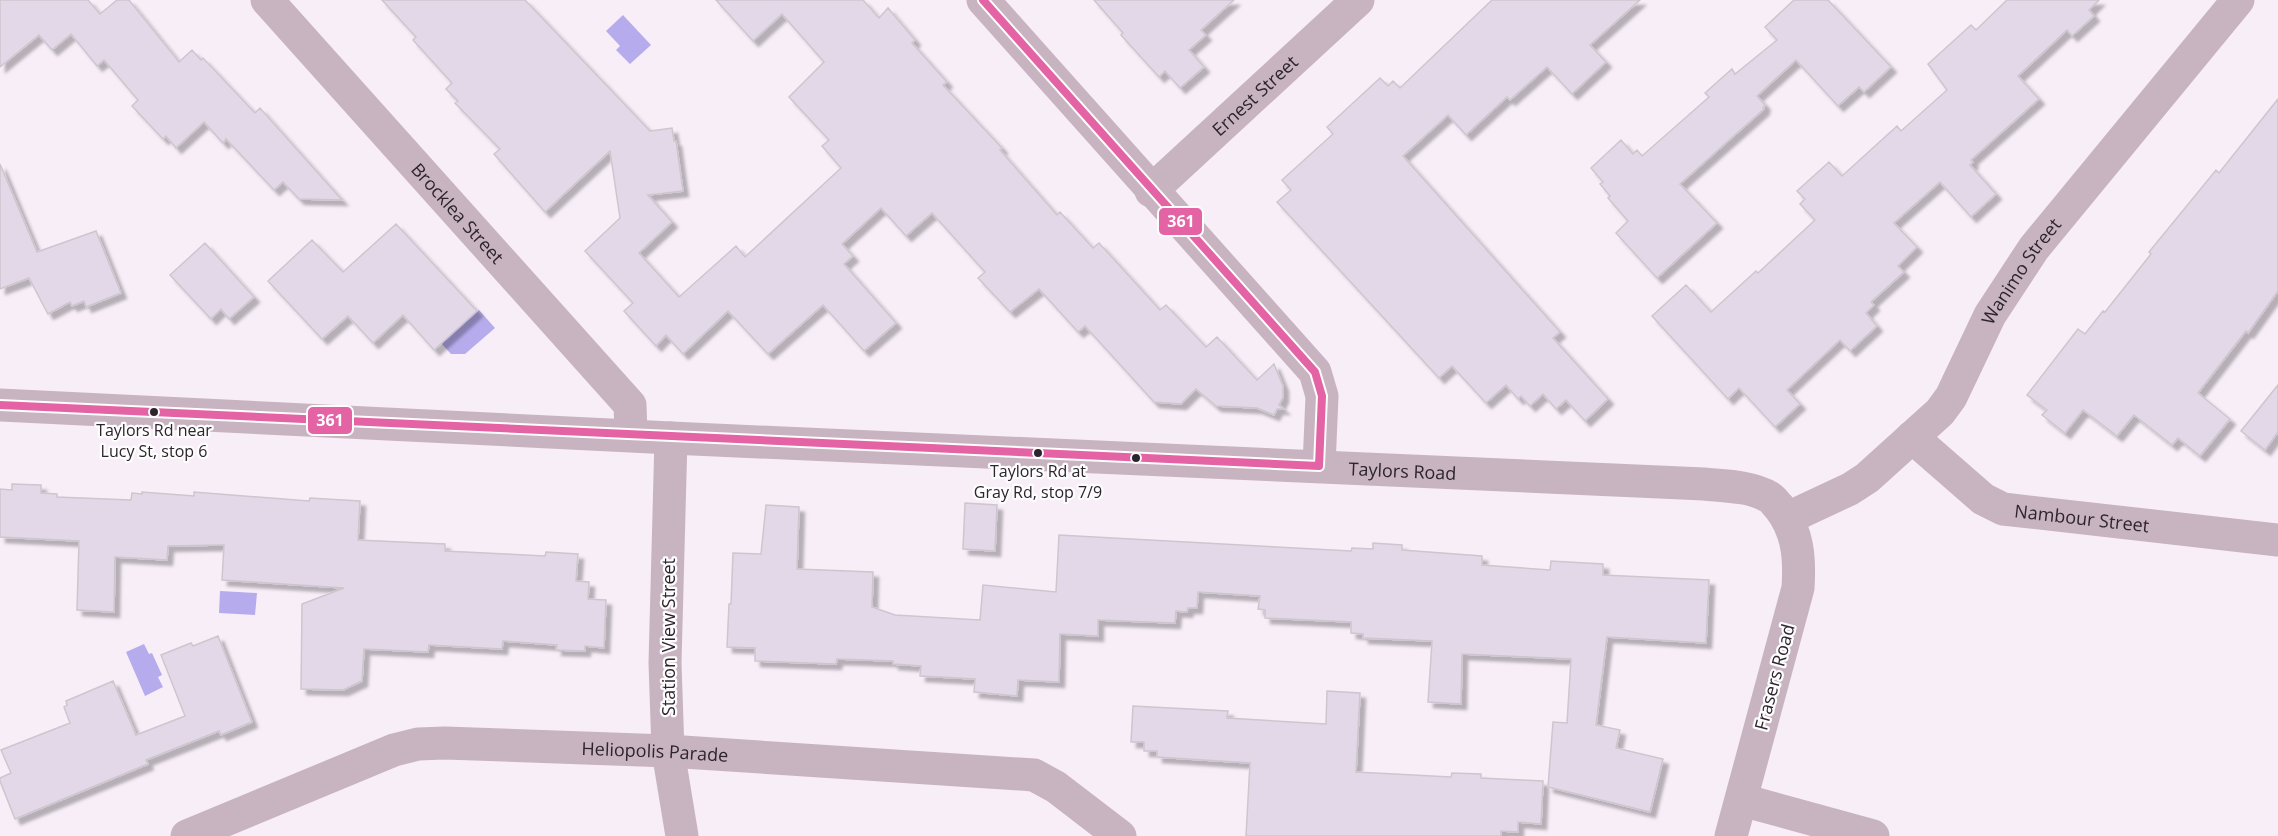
<svg xmlns="http://www.w3.org/2000/svg" width="2278" height="836" font-family="'Open Sans',sans-serif">
<style>
.water{fill:#b6aced}
.building{fill:#e2d8e7;stroke:#cdc6cf;stroke-width:1.5;filter:url(#shadow)}
.lines{fill:none;stroke-linecap:round;stroke-linejoin:round}
.minor{stroke:#c8b4c1;stroke-width:33}
.tertiary{stroke:#c8b4c1;stroke-width:33}
.bus-1-casing{stroke:#fdfdfd;stroke-width:12}
.bus-1{stroke:#e463a4;stroke-width:8}
.bus-dot{fill:#2d242d;stroke:#fdfdfd;stroke-width:2}
.labels{text-anchor:middle;dominant-baseline:central;stroke-width:4.5;stroke-linejoin:round;paint-order:stroke}
.bus-label{font-size:16px;fill:#2d242d;stroke:#fdfdfd}
.street-label{font-size:18px;fill:#2d242d;stroke:#fdfdfd}
.line-badge{stroke:#fdfdfd;stroke-width:2}
.badge-label{font-size:16px;text-anchor:middle;font-weight:bold;fill:#fff}
</style>
<defs>
<filter id="shadow"><feDropShadow dx="5.5" dy="5.5" stdDeviation="1.5" flood-color="#0004"/></filter>
</defs>
<rect width="100%" height="100%" fill="#f8eef8"/>
<path class="water" d="M623 15 651 45 630 64 616 50 620 46 606 31Z
M479 310 495 328 465 354H451L441 343Z
M220 591 257 593 255 615 219 613Z
M144 644 149 654 152 653 162 675 158 677 163 687 145 696 126 652Z"/>
<path class="building" d="M0 0H88L100 14 117 0H129L179 62 192 50 201 60 203 58 255 113 260 108 342 200 299 199 283 182 274 190 226 139 223 143 204 122 176 148 166 136 163 139 132 106 138 100 104 60 97 66 71 34 52 50 39 35 0 67Z
M382 0H525L650 131 672 128 674 141H676L683 191 648 195 672 222 639 253 679 297 736 246 745 257 841 168 822 146 829 140 789 97 824 62 782 14 753 41 716 0H863L879 18 888 8 915 40 912 43 947 82 943 85 1002 148 1000 150 1057 215 1060 212 1093 248 1099 243 1160 310 1166 305 1206 347 1217 337 1257 380 1274 364 1283 386V397L1279 405 1284 409H1277L1274 415 1257 408 1216 406 1196 389 1181 404 1154 402 1085 326 1078 332 1039 289 1010 312 978 278 985 272 932 213 906 236 881 208 842 244 853 256 844 264 896 323 864 351 823 305 768 354 728 311 683 354 666 335 656 346 624 311 633 303 585 251 620 218 610 151 545 212 494 154 500 149 455 103 458 101 446 89 452 83 413 40 416 37Z
M1094 0H1234L1201 30 1206 35 1189 50 1204 67 1180 88 1165 71 1159 77 1121 35 1123 33Z
M1492 0H1640L1590 45 1606 62 1572 94 1547 67 1510 100 1507 97 1466 135 1448 115 1403 156 1560 332 1553 338 1608 399 1585 421 1566 400 1556 409 1543 394 1530 406 1521 396 1518 399 1506 385 1486 403 1452 366 1439 378 1277 202 1291 190 1282 180 1333 134 1327 127 1380 78 1388 86 1393 81 1400 88Z
M1794 0H1828L1891 67 1864 92 1859 87 1838 106 1796 60 1757 96 1765 105 1763 108 1764 109 1680 184 1717 223 1657 278 1616 233 1628 221 1608 198 1610 196 1600 184 1603 182 1591 168 1621 140 1633 154 1637 150 1642 156 1709 97 1705 93 1732 69 1735 74 1777 40 1765 27Z
M2007 0H2099L2089 10 2094 16 2072 36 2067 30 2018 76 2039 99 1971 160 1973 162 1970 165 1996 194 1971 217 1940 182 1894 223 1917 247 1898 266 1904 272 1871 302 1874 305 1866 313 1877 326 1850 351 1840 340 1787 390 1800 404 1775 427 1739 388 1728 399 1652 316 1686 285 1711 312 1756 271 1758 273 1815 220 1800 204 1805 199 1797 191 1829 162 1842 176 1897 126 1901 131 1947 90 1928 64 1971 25 1976 30Z
M2278 99V291L2248 333 2246 331 2198 393 2230 419 2200 456 2178 438 2172 445 2134 415 2117 436 2083 410 2065 433 2042 415 2047 410 2027 395 2078 329 2085 334 2103 311 2105 312 2151 254 2149 252 2216 170 2219 173Z
M0 164 37 252 96 231 121 293 86 307 84 301 72 306 70 302 48 314 29 278 0 289Z
M396 224 477 311 434 350 403 315 373 343 348 316 322 339 268 281 312 240 343 272Z
M205 243 254 297 229 319 221 309 211 319 170 275Z
M2278 385V432L2265 450 2241 431Z
M12 484 41 485V493L57 494V497L131 500 132 493 142 494V492L194 496V492L309 501 310 498 360 501 358 540 445 544V551L545 556 546 552 578 554 576 581 589 582 588 599 606 600 604 648 585 646V651L556 650 557 645 503 641 502 649 429 645 428 652 364 649 362 681 343 690 301 689 302 604 344 588 222 580 224 545 168 546 167 560 115 557 114 612 77 610 79 541 0 537V489L12 490Z
M965 503 997 505 995 551 963 549Z
M766 505 799 507 797 569 873 572 872 607 895 615 980 620 983 585 1056 592 1059 535 1351 551 1352 548 1373 549V543L1402 545V550L1482 556V565L1550 570 1551 561 1603 564V575L1709 580 1706 643 1607 637 1596 725 1620 730 1616 748 1663 759 1650 812 1548 787 1553 722 1567 723 1571 659 1462 654 1461 704 1428 702 1432 641 1363 638V634L1351 633V622L1265 618V610L1258 609 1260 596 1198 592 1197 608H1188L1187 612 1176 611 1175 623 1098 620V636L1060 634 1059 682 1018 680 1017 696 974 692 975 679 920 676 921 666 893 664V661L837 659 836 664 755 661V648L727 647 729 604H731L733 553 761 554Z
M218 636 252 722 221 735 219 731 146 760 148 764 15 819 0 781V778L11 773 1 750 70 723 64 707 67 705 66 701 113 681 136 735 185 716 161 655 191 643 193 646Z
M1327 691 1360 693 1356 772 1451 777 1452 773 1481 774V778L1543 781 1541 824 1518 822V832L1501 831V836H1246L1250 763 1157 757V751H1144V742H1131L1133 706 1228 711 1227 718 1326 724Z"/>
<g class="lines">
<g class="minor">
<path id="s1" d="M267 0 630 405 631 435"/>
<path d="M983 0 1315 372 1322 396 1319 466"/>
<path id="s2" d="M1151 191 1358 0"/>
<path id="s3" d="M1912 437 1983 499 2003 509 2278 540"/>
<path d="M671 438 665 663 668 751 682 836"/>
<path id="s4" d="M1788 518 1850 489 1867 478 1940 412 1951 397 1990 315 2034 248 2238 0"/>
<path d="M1742 800 1873 836"/>
<path id="s5" d="M187 836 394 750 418 744 445 743 668 751 1034 775 1056 787 1120 836"/>
</g>
<path class="tertiary" id="s6" d="M0 405 671 438 1704 484C1724 486 1751 486 1769 497 1773 499 1776 504 1779 507 1798 531 1800 558 1798 588L1731 836"/>
<defs>
<path id="bus-1" d="M983 0 1315 372 1322 396 1319 466
M0 405 1319 466"/>
</defs>
<use href="#bus-1" class="bus-1-casing"/>
<use href="#bus-1" class="bus-1"/>
</g>
<g class="bus-dot">
<circle cx="154" cy="412" r="5"/>
<circle cx="1038" cy="453" r="5"/>
<circle cx="1136" cy="458" r="5"/>
</g>
<g class="labels">
<g class="bus-label">
<text x="154" y="430">Taylors Rd near<tspan x="154" dy="21">Lucy St, stop 6</tspan></text>
<text x="1038" y="471">Taylors Rd at<tspan x="1038" dy="21">Gray Rd, stop 7/9</tspan></text>
</g>
<g class="street-label">
<text stroke="none"><textPath href="#s2" startOffset="141">Ernest Street</textPath></text>
<text stroke="none"><textPath href="#s1" startOffset="286">Brocklea Street</textPath></text>
<text stroke="none"><textPath href="#s4" startOffset="350">Wanimo Street</textPath></text>
<text stroke="none"><textPath href="#s6" startOffset="1404">Taylors Road</textPath></text>
<text stroke="none"><textPath href="#s3" startOffset="196">Nambour Street</textPath></text>
<text transform="translate(668 637) rotate(-90)">Station View Street</text>
<text transform="translate(1774 677) rotate(-75)">Frasers Road</text>
<text stroke="none"><textPath href="#s5" startOffset="486">Heliopolis Parade</textPath></text>
</g>
</g>
<g class="line-badge">
<rect x="1158" y="207" width="45" height="29" rx="6" fill="#e463a4"/>
<rect x="307" y="406" width="46" height="29" rx="6" fill="#e463a4"/>
</g>
<g class="badge-label">
<text x="1181" y="227">361</text>
<text x="330" y="426">361</text>
</g>
</svg>
